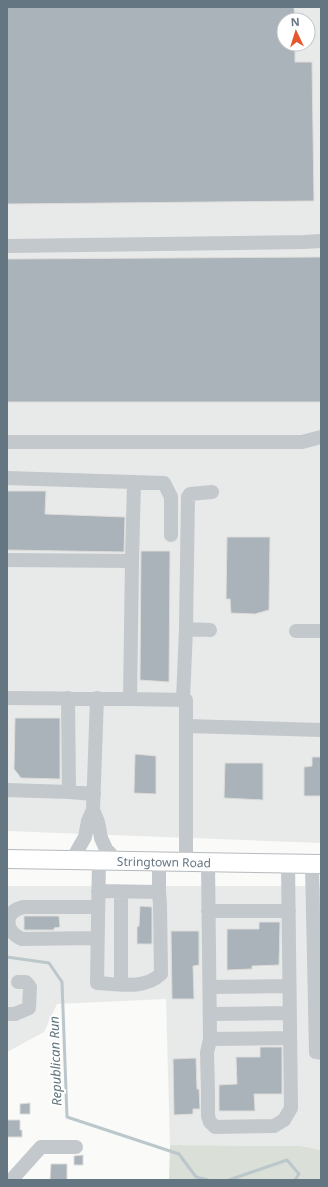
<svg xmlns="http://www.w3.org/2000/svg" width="328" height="1187" font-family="'Noto Sans',sans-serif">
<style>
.built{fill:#e8e9e9;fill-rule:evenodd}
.green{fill:#dadfd7}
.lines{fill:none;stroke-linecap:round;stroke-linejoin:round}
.stream{stroke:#bbc7cb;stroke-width:3}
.building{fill:#aab3b9;stroke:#dcdcda}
.major-casing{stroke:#b5babe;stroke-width:20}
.minor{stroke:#c3c8cc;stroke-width:14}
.major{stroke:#fff;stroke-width:18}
.labels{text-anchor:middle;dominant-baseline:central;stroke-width:4;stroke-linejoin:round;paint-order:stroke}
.street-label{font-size:12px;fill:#657683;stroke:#fff}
.water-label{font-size:13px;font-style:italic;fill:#60757c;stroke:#fff}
</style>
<rect width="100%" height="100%" fill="#fafaf8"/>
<path class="built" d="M7 7H321V843L7 831ZM284 20H308V44H284Z
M7 886H321V1150L301 1146 170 1145 166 999 57 1004 44 1032 7 1052Z"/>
<path class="green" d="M170 1145 301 1146 321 1150V1180H169Z"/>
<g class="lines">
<path class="stream" d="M7 957 49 963 62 982 67 1117 179 1154 196 1177 208 1180
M229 1180 287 1160 299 1174 295 1180"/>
</g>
<path class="building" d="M7 7H294L295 20H284V44H295V62H312L314 201 7 204Z
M321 257V402H7V259Z
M7 491H46L45 514 125 517 124 552 7 550Z
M227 537H270L269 610 255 614 231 613 230 599H226Z
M141 551H170L169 682 140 680Z
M15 718H60V779L21 778 14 769Z
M135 754 156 756V794L134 793Z
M312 757H321V796H304V767L312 766Z
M225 763H263V800L224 798Z
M140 906 152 907V944H137V927L139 926Z
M24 916H59L60 927 54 928V930H24Z
M259 922H280L279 965 252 966V969L227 970V929H259Z
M171 931H199V965L193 966 194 999H172Z
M260 1047H282V1094H254L255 1111H219V1085L237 1084 236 1057H260Z
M196 1058 197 1089H199L200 1109H193V1114L174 1115 173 1059Z
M30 1103V1114H20V1104Z
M7 1120H20V1130H22V1137H7Z
M83 1155V1165H74V1156Z
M51 1164H67V1180H50Z"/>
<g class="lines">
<defs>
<g id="major">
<path id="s1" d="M7 859 321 864"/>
</g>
</defs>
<use href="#major" class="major-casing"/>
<path class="minor" d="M7 246 304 242 321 241
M7 442H302L321 437
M7 478 164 483 171 497V535
M7 560 132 561 130 699 7 698
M132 561 134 482
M186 629 210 630
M296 631H321
M68 698 69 792
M130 699 186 700V862
M183 700 186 629 188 497 190 494 212 492
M186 726 321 730
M7 790 69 792 94 794
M93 810 98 822 101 838 106 849 117 861
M72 860 85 837 88 821 93 810 97 698
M208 862 210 1039 207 1053 208 1091V1116L210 1122 215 1127 274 1126 284 1120 291 1108 288 863
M312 864 316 1052 321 1053
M98 891 159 892 160 905 161 974C144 990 118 984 97 983L99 860
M159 892V861
M208 911H289
M97 938 22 939C4 931 3 911 24 907H98
M121 984V892
M210 987 289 986
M7 1014H15L29 1008 30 987 26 982H18
M210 1014 290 1013
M210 1039 290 1038
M14 1177 41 1147H76"/>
<use href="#major" class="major"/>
</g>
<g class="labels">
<g class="street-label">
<text stroke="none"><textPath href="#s1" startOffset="157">Stringtown Road</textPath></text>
</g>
<g class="water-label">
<text transform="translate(55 1061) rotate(-92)">Republican Run</text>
</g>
</g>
<rect width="328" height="1187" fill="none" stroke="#657683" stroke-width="16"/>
<g transform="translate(296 32) rotate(356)"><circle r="19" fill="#ffffff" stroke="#c1c8cd"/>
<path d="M0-3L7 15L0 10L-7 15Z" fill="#e4572e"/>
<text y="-6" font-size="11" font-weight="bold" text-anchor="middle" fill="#657683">N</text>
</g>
</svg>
